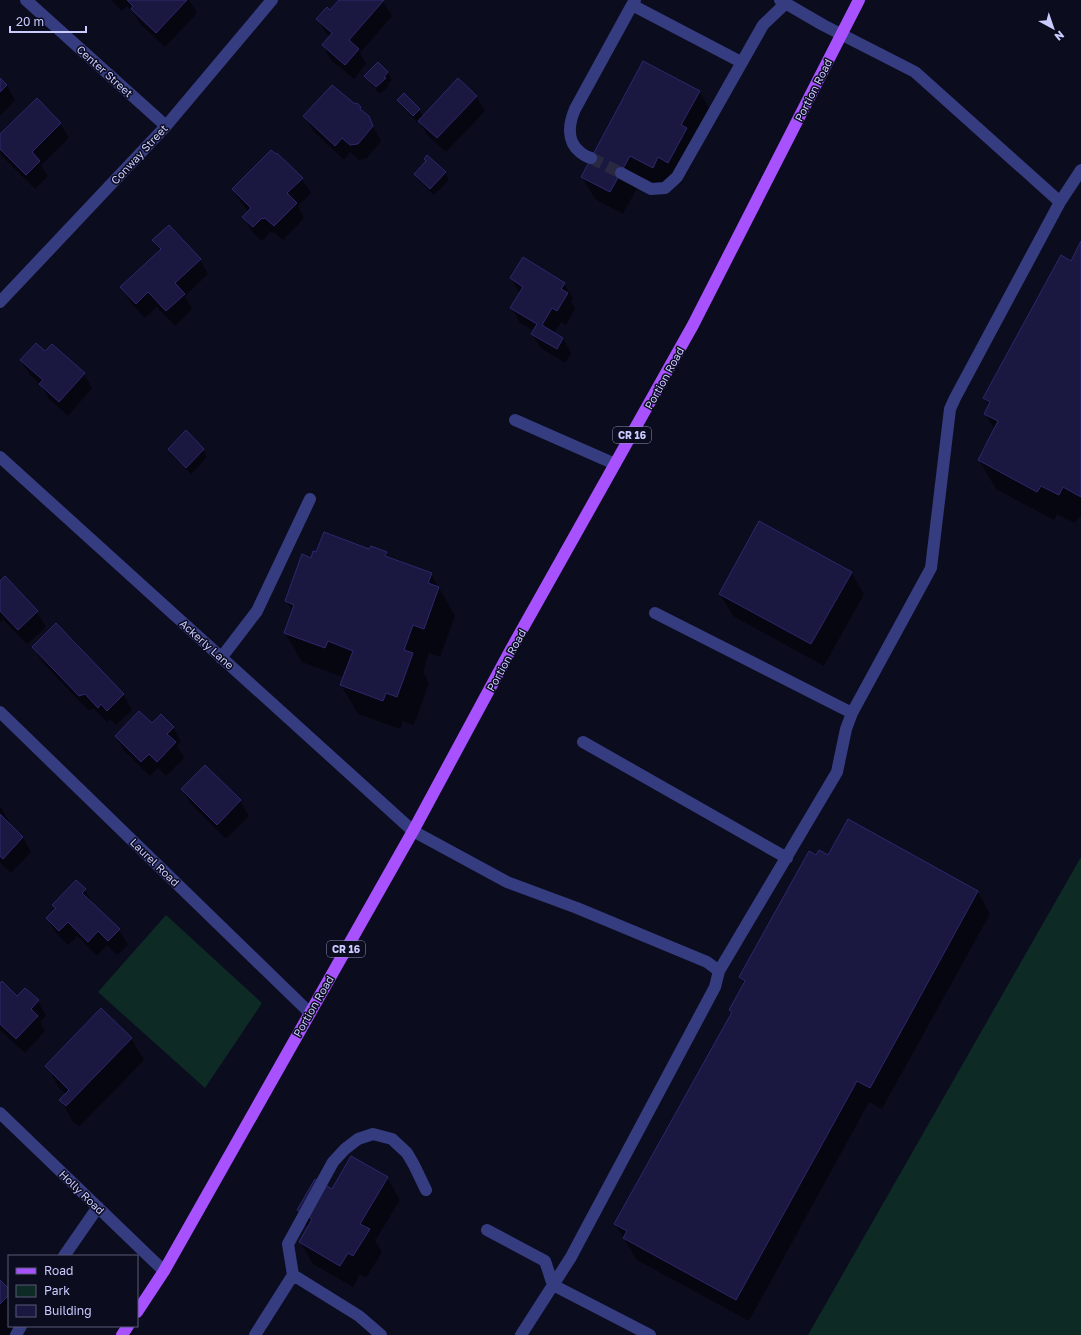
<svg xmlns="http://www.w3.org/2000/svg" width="1081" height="1335" font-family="'Golos Text',sans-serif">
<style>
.green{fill:#0e2a25}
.shadow{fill:#0007}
.building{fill:#1a1741;stroke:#2d286e}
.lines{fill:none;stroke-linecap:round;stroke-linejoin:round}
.minor-tunnel{stroke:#282941;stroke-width:12;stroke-dasharray:12 6;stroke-linecap:butt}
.minor{stroke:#353c80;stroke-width:12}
.major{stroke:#a751ff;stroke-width:12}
.labels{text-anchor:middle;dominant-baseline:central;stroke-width:3;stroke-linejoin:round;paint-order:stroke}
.shield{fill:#0c0c1f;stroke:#9192bc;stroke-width:1}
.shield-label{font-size:10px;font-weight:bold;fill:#cacbff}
.street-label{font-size:11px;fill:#cacbff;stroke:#0c0c1f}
</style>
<rect width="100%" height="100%" fill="#0c0c1f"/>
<path class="green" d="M1081 857V1335H808Z
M166 915 262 1003 205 1088 98 992Z"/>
<path class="shadow" d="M111 0H189L197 13 165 47 140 24 134 13 127 6 122 11Z
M340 0H382L392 16 360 53 366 64 354 79 331 60 323 45 330 37 326 33 317 19 330 11Z
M378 64 388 73 392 80 388 84 389 86 380 94 370 83 366 76Z
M0 79 7 85 15 100 0 116Z
M699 91 712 113 695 145 699 151 681 184 671 178 666 190 643 177 623 214 595 199 582 177Z
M476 96 485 111 446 152 427 135 419 121 417 122 402 107 398 100 419 110 423 116Z
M355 106 361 108 364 113 368 117 381 141 367 158 359 160 350 152 344 160 313 131 305 116Z
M60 123 69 138 41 165 48 176 35 189 2 156 0 152V136Z
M277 154 302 179 311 193 298 206 304 218 283 240 274 232 272 233 270 232 262 241 252 232 244 217 249 212 242 204 233 190Z
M425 159 445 172 449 180 434 195 419 181 415 174 426 162Z
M153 241 200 260 208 274 185 296 192 309 175 326 157 307 145 318 130 302 122 287 160 251Z
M1081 243V516H1080L1075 523 1057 514 1054 520 996 489 979 460 995 430 985 414 989 406 984 398 1071 262Z
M511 278 564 284 573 298 571 301 575 309 566 325 561 322 554 333 563 338 571 353 565 363 541 348 532 334 534 331 520 323 512 308 520 294Z
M45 352 84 374 92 388 68 416 49 399 41 385 30 375 21 361Z
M169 449 203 450 207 457 191 474 173 456Z
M370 550 386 553 389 559 431 574 455 616 440 657 429 653 423 672 429 683 414 725 403 721 400 729 358 714 341 685 346 670H344L342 677 302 662 285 633 293 612 286 601 312 559Z
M851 572 864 594 824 666 733 616 720 594Z
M5 578 37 612 46 627 27 644 3 620 0 622V582Z
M56 625 124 695 132 710 116 725 110 719 107 722 94 709 88 710 42 662 33 647Z
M152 725 173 727 181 742 177 746 184 758 166 776 158 768 150 776 124 751 116 736Z
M182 790 240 801 249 816 226 839 191 804Z
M0 806 10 823 9 824 23 837 31 852 11 873 0 862Z
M848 821 978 892 990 914 882 1109 869 1102 749 1321 637 1260 615 1224 732 1014 730 1010 744 985 740 977 817 856H829Z
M76 881 85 890 94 905 119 930 128 945 117 955 107 945 97 956 77 936 68 945 56 933 47 918 56 909 53 905Z
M0 985 17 998 38 1001 46 1016 40 1022 45 1031 25 1053 0 1030Z
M131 1038 144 1060 79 1127 73 1122 61 1100 66 1095 59 1088 47 1066Z
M387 1178 400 1200 375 1241 382 1252 366 1278 360 1274 353 1287 313 1264 300 1242 308 1228 298 1210 332 1190Z
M0 1282 9 1291V1326H23L14 1335H0Z"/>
<path class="building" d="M127 0H187L156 33 131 9 133 6Z
M339 0H384L349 40 359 49 345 65 322 45 332 33 316 19 327 7 330 10Z
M643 61 700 91 681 125 687 128 668 163 658 157 653 168 630 156 610 192 581 177Z
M378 62 388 72 384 77 386 78 376 87 364 76Z
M0 78 7 85 0 92Z
M458 78 477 96 437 138 418 121Z
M332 85 355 104 357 103 361 107 360 109 369 116 373 126 358 144 350 145 342 138 335 146 303 116Z
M404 93 420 109 413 116 397 100Z
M37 98 61 123 32 152 40 161 26 175 0 149V134Z
M271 150 276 154 277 153 303 178 287 193 297 203 274 226 265 218 263 219 262 218 253 227 242 217 251 208 232 189Z
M427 155 446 172 430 189 414 174 426 161 424 159Z
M169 225 201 259 175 283 185 294 166 311 148 292 136 304 120 287 161 249 152 240Z
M1081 241V497L1063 487 1059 495 1041 486 1037 492 978 460 998 421 984 414 990 402 983 398 1061 255 1071 261Z
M523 257 565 283 561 289 568 293 557 311 552 308 542 325 563 338 557 349 531 334 537 324 510 308 523 287 510 278Z
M36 343 45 351 52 344 85 373 59 402 39 384 43 380 20 360Z
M186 430 204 449 186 468 168 449Z
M759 521 852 572 811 644 719 594Z
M324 532 369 549 371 546 387 552 385 556 432 573 428 583 439 587 424 629 413 625 404 650 413 653 397 697 386 693 383 701 340 685 353 651 328 641 325 648 284 633 294 605 285 601 302 554 311 558 313 551 316 552Z
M5 576 38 611 18 630 0 611V581Z
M56 623 124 694 107 711 101 704 98 708 85 694 79 696 32 647Z
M139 711 152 723 161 714 174 727 167 734 176 742 157 762 149 754 141 762 115 736Z
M205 765 241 800 217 825 181 789Z
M0 814 23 837 3 859 0 856Z
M848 819 978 891 870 1088 857 1081 736 1300 623 1238 627 1231 614 1224 732 1012 729 1010 745 981 739 977 809 851 816 855 819 850 828 855Z
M76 880 86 889 82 893 120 929 108 941 98 931 88 942 68 922 59 931 46 918 56 908 52 905Z
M2 981 17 996 25 988 39 1000 31 1009 38 1016 16 1039 0 1024V983Z
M101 1008 132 1038 66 1106 59 1100 69 1090 45 1066Z
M351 1156 388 1177 360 1224 370 1229 353 1256 348 1253 340 1266 299 1242 312 1219 297 1210 315 1179 332 1189Z
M0 1280 9 1289V1295L0 1304Z"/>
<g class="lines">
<path class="minor-tunnel" d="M591 158 621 173"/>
<path class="minor" d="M26 0 166 126
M635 0 632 5 741 62
M780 0 823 25 915 72 1060 202
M591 158C588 157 583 155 580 152 566 141 569 123 575 109L632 5
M621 173 651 189 665 188 677 177 763 25 786 3
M0 302 166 126 272 0
M515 420 615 464
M0 457 413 831 507 882 577 908 707 962 719 971
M655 613 852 713
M221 658 257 611 310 499
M0 712 310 1013
M583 742 787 858
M0 1113 164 1271
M487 1230 545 1261 553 1285 650 1335
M64 1256 98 1207
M293 1275 288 1244 333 1162 345 1149 358 1139 373 1134 392 1139 407 1153 414 1165 426 1190
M16 1335 21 1326
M255 1335 293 1275 359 1316 381 1335
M521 1335 571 1257 580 1240 715 987 719 971 837 772 846 729 852 713 931 568 950 409 955 398 1060 202 1081 170"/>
<path class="major" d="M137 1312 164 1271 413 831 510 651 693 325 859 0
M122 1335 128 1326"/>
</g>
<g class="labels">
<g class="shield">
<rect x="613" y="427" width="38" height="16" rx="3"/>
<rect x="327" y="941" width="38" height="16" rx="3"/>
</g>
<g class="shield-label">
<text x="632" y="435">CR 16</text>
<text x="346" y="949">CR 16</text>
</g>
<g class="street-label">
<text transform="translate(105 71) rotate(42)">Center Street</text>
<text transform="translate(813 90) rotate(-63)">Portion Road</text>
<text transform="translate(139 154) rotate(-47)">Conway Street</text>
<text transform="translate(664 378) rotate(-61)">Portion Road</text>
<text transform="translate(207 644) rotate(42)">Ackerly Lane</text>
<text transform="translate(506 660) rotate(-61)">Portion Road</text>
<text transform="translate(155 862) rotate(44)">Laurel Road</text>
<text transform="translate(313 1006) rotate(-60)">Portion Road</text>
<text transform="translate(82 1192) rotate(44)">Holly Road</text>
</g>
</g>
<rect x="8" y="1255" width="130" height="72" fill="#0c0c1f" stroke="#585879"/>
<rect x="16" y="1268" width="20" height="6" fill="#a751ff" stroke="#585879"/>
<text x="44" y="1275" font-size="12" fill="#cacbff">Road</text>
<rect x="16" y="1285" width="20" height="12" fill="#0e2a25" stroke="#585879"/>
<text x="44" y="1295" font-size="12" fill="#cacbff">Park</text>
<rect x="16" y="1305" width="20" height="12" fill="#1a1741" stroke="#585879"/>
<text x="44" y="1315" font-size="12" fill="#cacbff">Building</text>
<g transform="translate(1053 28) rotate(140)" stroke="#0c0c1f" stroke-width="3" paint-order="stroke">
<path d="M0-3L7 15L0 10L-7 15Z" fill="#cacbff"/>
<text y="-6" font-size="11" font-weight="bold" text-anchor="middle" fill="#cacbff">N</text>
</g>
<path d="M10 26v6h76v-6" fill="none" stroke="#cacbff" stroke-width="2"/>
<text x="16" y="26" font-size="12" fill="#cacbff" stroke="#0c0c1f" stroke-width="3" paint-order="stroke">20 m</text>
</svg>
